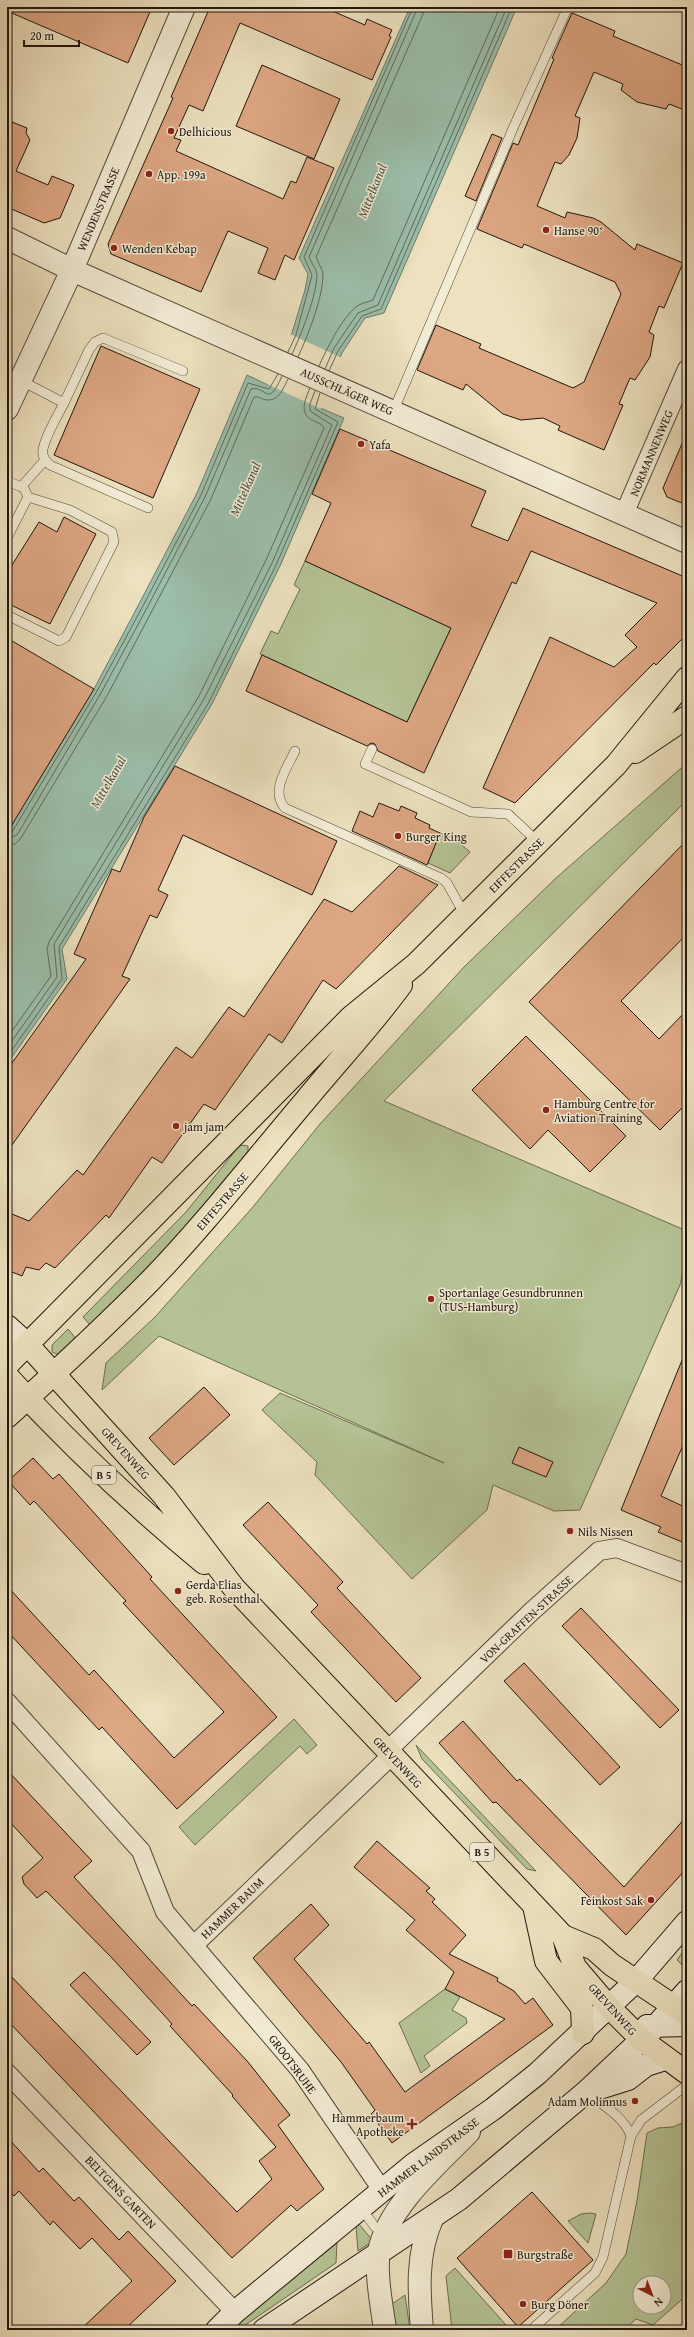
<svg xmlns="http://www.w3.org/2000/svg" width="694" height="2337" font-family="'Gentium Book Plus',serif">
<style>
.green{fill:#b5c394;stroke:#6a6d51;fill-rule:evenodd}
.water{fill:#9bbeab;stroke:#697b6c}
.pier{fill:#ede1bf}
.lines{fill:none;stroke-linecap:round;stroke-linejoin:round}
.shore{stroke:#5d6a5c;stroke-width:1}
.building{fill:#dea784;stroke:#1f170e}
.service-casing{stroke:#524a3a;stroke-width:10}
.minor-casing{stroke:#524a3a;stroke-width:20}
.tertiary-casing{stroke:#524a3a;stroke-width:24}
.secondary-casing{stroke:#1f170e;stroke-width:24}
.primary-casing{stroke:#1f170e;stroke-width:24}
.service{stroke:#f3ecd5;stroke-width:9}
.minor{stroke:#f3ecd5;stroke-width:18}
.tertiary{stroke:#f3ecd5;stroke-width:22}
.secondary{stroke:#f3ecd5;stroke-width:22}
.primary{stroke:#ede1bf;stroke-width:22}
.poi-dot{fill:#8f2418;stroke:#f3ecd5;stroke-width:1.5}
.labels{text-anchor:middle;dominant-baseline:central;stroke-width:3;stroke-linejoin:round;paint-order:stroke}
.shield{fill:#f3ecd5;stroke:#5f574a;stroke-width:1}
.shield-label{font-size:11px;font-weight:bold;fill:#1f170e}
.poi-label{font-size:12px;fill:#1f170e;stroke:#f3ecd5;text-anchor:start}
.street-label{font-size:12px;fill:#1f170e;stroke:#f3ecd5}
.water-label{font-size:13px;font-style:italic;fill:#4a5145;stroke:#f3ecd5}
</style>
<rect width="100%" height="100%" fill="#ede1bf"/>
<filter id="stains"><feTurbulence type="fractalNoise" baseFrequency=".005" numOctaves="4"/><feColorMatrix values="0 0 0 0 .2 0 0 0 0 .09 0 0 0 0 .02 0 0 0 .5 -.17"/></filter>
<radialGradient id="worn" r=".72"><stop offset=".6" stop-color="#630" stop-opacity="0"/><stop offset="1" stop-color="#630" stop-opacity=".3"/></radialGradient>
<path class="green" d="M305 561 451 628 407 722 260 654 271 631 278 634 300 589 294 585Z
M687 763V800L384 1101 687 1231V1256L680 1285 580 1510 554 1511 493 1485 487 1510 412 1579 315 1475 317 1462 262 1410 280 1393 444 1463 159 1336 102 1390 106 1363 155 1317 253 1207 320 1124 464 967 556 878Z
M440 833 456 840 470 852 450 873 428 863Z
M240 1145 248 1146V1153L192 1221 91 1326 83 1317 186 1212Z
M68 1329 77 1340 59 1355 52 1352V1345Z
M294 1719 317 1745 307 1754 300 1746 195 1845 179 1827Z
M416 1745 536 1871 527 1869 422 1759Z
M687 1946V1970L677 1960Z
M445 1989 460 1997 452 2010 466 2018 467 2023 424 2056 430 2066 421 2073 399 2023Z
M687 2121V2295L653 2325 636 2319 624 2330H555L606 2283 626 2254 637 2201 647 2133 658 2128 673 2127ZM640 2283H664V2307H640Z
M590 2213 596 2214 588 2243 568 2221 581 2214Z
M359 2224 373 2241 358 2251 356 2227Z
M337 2243 336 2263 238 2330H230Z
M455 2268 507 2326 503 2330H452L446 2276Z
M405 2295 410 2330H395L392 2304Z"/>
<path class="water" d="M410 7H517L384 313 365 318 342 353 318 407 344 418 280 566 212 704 62 949 67 979 7 1064V833L94 689 140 602 197 493 247 375 268 385 292 333 305 290 308 274 299 258Z"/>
<path class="pier" d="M290 334 342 358 321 409 267 384Z"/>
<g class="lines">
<path class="shore" d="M288 352 296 335 312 275 304 257 413 7
M292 354C301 335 317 295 317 274 316 268 311 263 309 257L418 7
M298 357C308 335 323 298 323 274 322 268 318 263 316 257L423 14 424 7
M319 366C326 350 342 318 356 307 361 303 368 302 373 300L500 7
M325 369 334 348 358 313 378 305 507 7
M329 371 338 351 362 316 381 309 512 7
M7 834 12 832 97 691 144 604 201 495 248 383 269 389 278 374
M7 839 17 835 101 693 148 606 205 497 251 389C267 385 267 410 282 376
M7 845 15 844 21 838 107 696 153 609 211 499 254 397C258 396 259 398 263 399 278 404 283 389 288 379
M7 1038 51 976 47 949 49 942 199 696 266 560 324 428C322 424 318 423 314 421 298 414 305 400 310 388
M7 1048 57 977 54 944 204 699 272 563 332 425 310 411V404L315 391
M7 1057 62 979 59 947 209 702 276 565 338 422 315 409 320 393"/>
</g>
<path class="building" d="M7 7H152L128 63 7 11Z
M210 7H323L365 25 367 19 392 30 389 36 391 37 372 80 240 23 203 111 189 105 174 138 181 140 176 151 283 199 291 181 296 183 307 157 334 168 294 260 285 255 275 280 258 273 268 248 228 231 201 292 111 254 108 244 173 98 171 97Z
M572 13 615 31 613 36 687 67V111L669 104 666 109 637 102 621 90 623 84 594 72 575 116 580 118 577 138 569 155 561 164 555 162 537 206 565 218 567 212 593 218 601 222 635 250 637 244 683 263 664 308 659 306 649 332 654 335 650 357 635 380 630 378 619 404 623 405 604 450 558 430 560 426 543 418 521 420 503 414 466 384 463 390 417 370 436 325 481 344 479 348 573 388 584 382 621 294 615 282 524 244 522 248 477 229 513 143 518 145 554 59 552 58Z
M262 65 340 99 314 159 236 126Z
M7 120 27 128 26 133 30 140 16 171 48 185 52 176 74 185 60 218 44 223 7 207Z
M492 134 502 138 476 201 465 196Z
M101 346 200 389 153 498 54 455Z
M340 429 486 491 471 526 508 541 523 508 687 578V634L656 665 654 663 515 803 483 788 550 637 614 667 637 647 625 635 657 603 531 551 516 584 512 582 424 773 378 751 375 744 371 743 367 746 246 691 262 655 407 722 451 628 305 561 331 503 312 494Z
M687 432V505L667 497 663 488Z
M64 517 96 534 50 624 7 603V573L39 522 57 532Z
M7 638 94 689 7 833Z
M175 766 337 841 312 895 183 835 158 890 168 895 157 918 150 915 122 976 130 979 7 1152V1070L86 959 74 954 112 869 120 872 144 817Z
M379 803 399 811 401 806 417 813 415 818 430 825 429 828 440 833 427 865 352 831 360 811 373 817Z
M687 840V934L621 1001 659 1039 687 1010V1103L660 1130 529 1002Z
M399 866 438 885 336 989 323 980 282 1043 269 1034 215 1110 204 1104 162 1163 152 1157 109 1218 106 1215 55 1268 46 1263 39 1270 26 1267 22 1276 7 1270V1212L29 1221 77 1170 83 1175 176 1047 192 1058 229 1007 244 1017 324 899 352 912Z
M526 1036 626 1136 590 1172 548 1130 530 1149 472 1090Z
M687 1348V1436L661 1496 687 1508V1544L658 1532 661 1527 621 1510Z
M204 1387 230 1415 174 1465 149 1438Z
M519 1447 553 1462 546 1477 512 1463Z
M33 1458 53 1479 59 1474 152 1577 150 1579 277 1717 177 1809 102 1727 99 1730 7 1631V1586L89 1675 94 1670 174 1758 224 1712 123 1603 126 1601 34 1501 30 1505 8 1481Z
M268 1502 343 1582 337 1588 421 1678 396 1702 311 1612 318 1605 243 1525Z
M581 1608 679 1710 660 1728 562 1626Z
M524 1663 620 1767 600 1785 504 1681Z
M463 1721 517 1781 520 1779 624 1887 687 1816V1868L626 1935 496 1802 493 1803 439 1743Z
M7 1770 92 1861 74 1877 192 2006 194 2004 248 2062 290 2115 278 2125 324 2189 297 2211 291 2205 232 2258 7 2020V1972L237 2212 272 2179 259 2161 276 2147 232 2096 233 2095 170 2026 172 2024 112 1958 46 1891 37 1898 24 1884 22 1877 43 1858 7 1819Z
M377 1841 430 1888 426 1891 435 1899 432 1902 466 1935 449 1954 498 1978 497 1981 514 1991 525 2004 533 1998 553 2025 392 2143 371 2114 375 2110 341 2062 253 1958 311 1904 329 1925 294 1959 367 2044 369 2042 405 2092 505 2019 445 1989 454 1972 406 1930 415 1920 354 1867Z
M84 1972 151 2042 137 2055 70 1985Z
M7 2137 39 2172 43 2168 74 2201 79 2197 119 2240 128 2231 176 2281 124 2330H80L132 2281 92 2238 80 2249 53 2221 50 2225 19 2191 14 2196 7 2188Z
M532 2192 593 2260 518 2327 457 2258Z"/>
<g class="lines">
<defs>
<path id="service" d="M20 380 64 403C59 413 40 445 43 455 44 460 47 462 50 465L148 508
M64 403 89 350 95 342 103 338 183 371
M393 412 514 126 568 7
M7 481 24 488 28 497 7 538
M21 487 45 460
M7 615 59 641 66 637 114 542 112 532 70 510 28 497
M372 749 365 764 471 812 508 814 538 842
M295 751C287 768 270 791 285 808L441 878 447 883 465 915
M588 2094C603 2105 624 2117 631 2136
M361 2208 375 2227 387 2233
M531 2330 595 2273 603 2257 631 2136 641 2120 687 2085"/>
<path id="minor" d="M624 514 687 369
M7 1702 141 1851 165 1912 300 2070 382 2190
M387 1751 531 1612 599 1551 617 1548 687 1574
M194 1945 391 1756
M7 2073 235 2312"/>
<path id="tertiary" d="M7 238 72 270 687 542
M7 409 72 270 184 7
M385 2330C382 2307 375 2273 379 2251 389 2205 438 2164 469 2132
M422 2330C419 2292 416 2255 432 2219"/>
<path id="secondary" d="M7 1326 27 1344
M647 2026 687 2025
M593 2090 628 2079 646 2065 665 2059
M217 2330 235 2312 414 2164 493 2109 537 2074 636 1981 687 1922
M264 2330 459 2199 586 2092 655 2027 687 1991"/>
<path id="primary" d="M635 752 687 717
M27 1344 164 1496 234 1588 563 1936 575 1967 609 2007 642 2040 687 2073
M7 1365 351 1017 416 964 616 765 687 678
M7 1376C68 1443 134 1505 204 1563
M7 1417C56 1372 105 1327 151 1280 206 1223 254 1161 305 1101 337 1062 371 1026 401 985
M534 1906 546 1961 582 2008 583 2033
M563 1936 594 1949 612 1965 687 2015"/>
</defs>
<use href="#service" class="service-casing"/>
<use href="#minor" class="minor-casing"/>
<use href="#tertiary" class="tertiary-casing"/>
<use href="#secondary" class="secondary-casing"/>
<use href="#primary" class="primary-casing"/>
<use href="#service" class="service"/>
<use href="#minor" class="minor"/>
<use href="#tertiary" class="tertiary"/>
<use href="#secondary" class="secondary"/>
<use href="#primary" class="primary"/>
</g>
<g class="poi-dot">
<circle cx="171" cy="131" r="4"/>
<circle cx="149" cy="174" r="4"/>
<circle cx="546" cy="230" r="4"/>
<circle cx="114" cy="248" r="4"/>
<circle cx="361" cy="444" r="4"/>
<circle cx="398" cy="836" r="4"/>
<circle cx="546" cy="1110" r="4"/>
<circle cx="176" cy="1126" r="4"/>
<circle cx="431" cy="1299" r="4"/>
<circle cx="570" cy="1531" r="4"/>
<circle cx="178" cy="1591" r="4"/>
<circle cx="651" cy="1900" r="4"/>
<circle cx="635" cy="2101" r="4"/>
<path d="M410 2118h4v4h4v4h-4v4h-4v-4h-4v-4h4z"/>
<rect x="503" y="2249" width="10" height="10" rx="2"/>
<circle cx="523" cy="2304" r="4"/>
</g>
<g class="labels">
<g class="shield">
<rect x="92" y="1466" width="24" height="18" rx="3"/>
<rect x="470" y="1843" width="24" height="18" rx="3"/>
</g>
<g class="shield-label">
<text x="104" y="1475">B 5</text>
<text x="482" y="1852">B 5</text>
</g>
<g class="poi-label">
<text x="179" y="131">Delhicious</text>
<text x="157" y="174">App. 199a</text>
<text x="554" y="230">Hanse 90°</text>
<text x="122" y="248">Wenden Kebap</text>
<text x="369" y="444">Yafa</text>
<text x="406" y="836">Burger King</text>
<text x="554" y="1103">Hamburg Centre for<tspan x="554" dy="14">Aviation Training</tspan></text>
<text x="184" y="1126">jam jam</text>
<text x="439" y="1292">Sportanlage Gesundbrunnen<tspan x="439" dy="14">(TUS-Hamburg)</tspan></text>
<text x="578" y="1531">Nils Nissen</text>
<text x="186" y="1584">Gerda Elias<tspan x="186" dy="14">geb. Rosenthal</tspan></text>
<text x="643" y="1900" text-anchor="end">Feinkost Sak</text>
<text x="627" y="2101" text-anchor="end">Adam Molinnus</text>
<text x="404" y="2117" text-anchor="end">Hammerbaum<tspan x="404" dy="14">Apotheke</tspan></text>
<text x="517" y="2254">Burgstraße</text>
<text x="531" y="2304">Burg Döner</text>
</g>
<g class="street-label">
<text transform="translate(98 209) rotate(-67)">WENDENSTRASSE</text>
<text transform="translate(347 391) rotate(24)">AUSSCHLÄGER WEG</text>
<text transform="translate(651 453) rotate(-67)">NORMANNENWEG</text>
<text transform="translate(516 865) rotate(-45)">EIFFESTRASSE</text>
<text transform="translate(222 1201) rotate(-49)">EIFFESTRASSE</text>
<text transform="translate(126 1453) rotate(48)">GREVENWEG</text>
<text transform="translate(526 1619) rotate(-43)">VON-GRAFFEN-STRASSE</text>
<text transform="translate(398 1762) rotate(47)">GREVENWEG</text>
<text transform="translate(232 1908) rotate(-44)">HAMMER BAUM</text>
<text transform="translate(613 2009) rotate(48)">GREVENWEG</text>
<text transform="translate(293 2064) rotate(53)">GROOTSRUHE</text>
<text transform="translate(428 2157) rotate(-37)">HAMMER LANDSTRASSE</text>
<text transform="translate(121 2192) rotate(46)">BELTGENS GARTEN</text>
</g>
<g class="water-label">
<text transform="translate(372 191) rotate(-68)">Mittelkanal</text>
<text transform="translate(245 489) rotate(-66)">Mittelkanal</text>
<text transform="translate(108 782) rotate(-60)">Mittelkanal</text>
</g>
</g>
<rect width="694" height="2337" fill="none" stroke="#ede1bf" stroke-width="24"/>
<rect x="8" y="8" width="678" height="2321" fill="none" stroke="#1f170e" stroke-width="2"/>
<rect x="12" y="12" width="670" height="2313" fill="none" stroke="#1f170e"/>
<g transform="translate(652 2295) rotate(138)"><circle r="19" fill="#f3ecd5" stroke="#9e9785"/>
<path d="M0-3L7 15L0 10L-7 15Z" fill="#8f2418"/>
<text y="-6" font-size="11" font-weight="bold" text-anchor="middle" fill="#1f170e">N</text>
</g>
<path d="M24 40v6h55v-6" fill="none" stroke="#1f170e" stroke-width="2"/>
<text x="30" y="40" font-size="12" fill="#1f170e" stroke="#f3ecd5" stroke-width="3" paint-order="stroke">20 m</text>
<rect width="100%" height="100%" filter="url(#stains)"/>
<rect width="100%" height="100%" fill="url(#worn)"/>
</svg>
